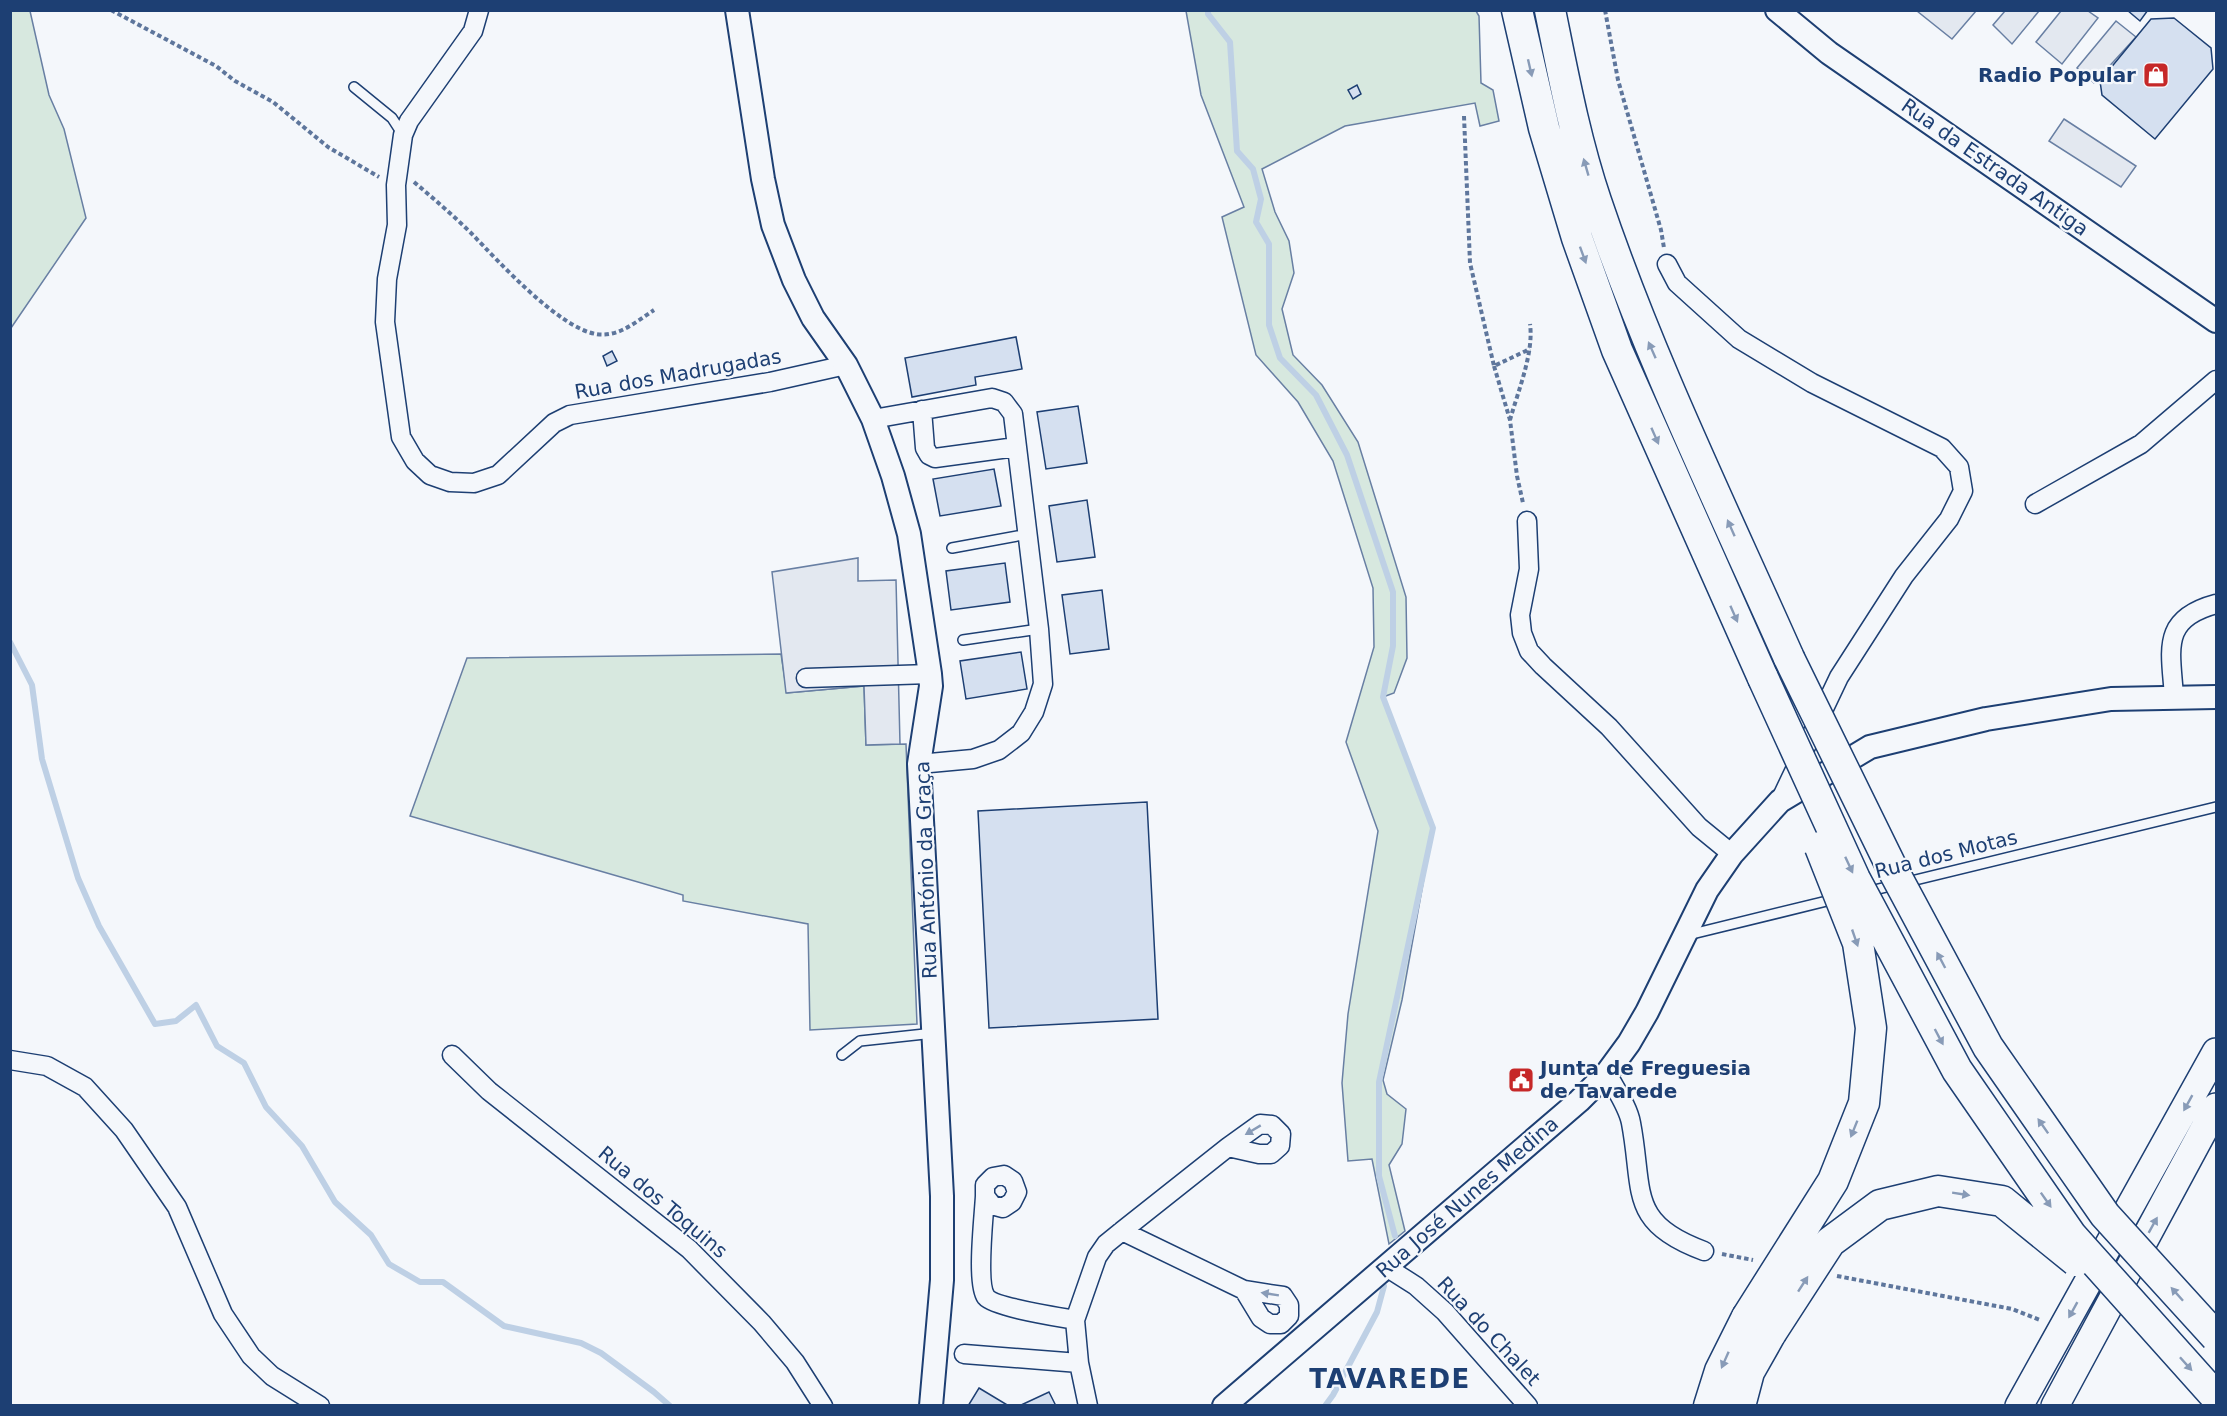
<svg xmlns="http://www.w3.org/2000/svg" width="2227" height="1416" font-family="'DejaVu Sans',sans-serif">
<style>
.green{fill:#d7e8df;stroke:#687fa3;stroke-width:1.5}
.parking{fill:#e3e8f0;stroke:#687fa3;stroke-width:1.5}
.lines{fill:none;stroke-linecap:round;stroke-linejoin:round}
.stream{stroke:#bed0e5;stroke-width:6}
.building{fill:#d5e0f0;stroke:#1d3f73;stroke-width:1.5}
.service-casing{stroke:#1d3f73;stroke-width:12}
.minor-casing{stroke:#1d3f73;stroke-width:21}
.tertiary-casing{stroke:#1d3f73;stroke-width:26}
.secondary-casing{stroke:#1d3f73;stroke-width:30}
.primary-casing{stroke:#1d3f73;stroke-width:33}
.path{stroke:#5e769c;stroke-width:4;stroke-dasharray:4.5 3;stroke-linecap:butt}
.service{stroke:#f4f7fb;stroke-width:9}
.minor{stroke:#f4f7fb;stroke-width:18}
.tertiary{stroke:#f4f7fb;stroke-width:22}
.secondary{stroke:#f4f7fb;stroke-width:27}
.primary{stroke:#f4f7fb;stroke-width:30}
.primary-bridge-casing{stroke:#1d3f73;stroke-width:33;stroke-linecap:butt}
.primary-bridge{stroke:#f4f7fb;stroke-width:30}
.oneway{fill:#889bb7}
.labels{text-anchor:middle;dominant-baseline:central;stroke-width:4.5;stroke-linejoin:round;paint-order:stroke}
.poi-label{font-size:20px;font-weight:bold;fill:#1d3f73;stroke:#f4f7fb;text-anchor:end}
.street-label{font-size:20px;fill:#1d3f73;stroke:#f4f7fb}
.district-label{font-size:26px;font-weight:bold;letter-spacing:1.5px;fill:#1d3f73;stroke:#f4f7fb}
</style>
<rect width="100%" height="100%" fill="#f4f7fb"/>
<path class="green" d="M11 10 30 11 49 95 64 129 86 218 11 328Z
M1186 11H1476L1479 16 1481 83 1493 90 1499 121 1480 126 1475 103 1345 126 1262 169 1275 212 1289 241 1294 273 1282 309 1293 355 1322 385 1358 442 1406 597 1407 658 1394 693 1383 697 1433 828 1402 1000 1383 1080 1387 1094 1406 1109 1402 1144 1389 1165 1405 1231 1389 1244 1372 1159 1348 1161 1342 1083 1348 1014 1378 831 1346 742 1374 647 1373 588 1333 461 1298 402 1256 355 1222 217 1244 207 1201 95Z
M781 654 787 693 864 686 866 745 906 744 917 1024 810 1030 808 924 683 901V895L410 816 467 658Z"/>
<path class="parking" d="M1917 11H1976L1952 39Z
M2005 11H2039L2012 44 1993 25Z
M2061 11H2088L2098 18 2062 64 2036 42Z
M2116 21 2136 37 2094 83 2077 68Z
M2064 119 2136 166 2121 187 2049 141Z
M858 558V581L896 580 900 744 866 745 864 686 786 693 772 572Z"/>
<g class="lines">
<path class="stream" d="M1208 10V14L1230 42 1237 151 1253 169 1261 199 1256 222 1269 244V325L1280 358 1316 395 1347 455 1393 592V646L1383 697 1433 828 1379 1082V1176L1395 1236
M10 642 32 685 42 759 78 878 99 926 155 1024 176 1021 196 1005 217 1046 244 1063 266 1107 302 1146 335 1202 371 1235 389 1264 420 1282H443L504 1326 581 1343 601 1353 654 1392 670 1406
M1325 1406 1333 1395 1377 1312 1384 1286"/>
</g>
<path class="building" d="M2127 10H2148L2140 21Z
M2174 18 2211 48 2213 69 2155 139 2102 95 2100 81 2151 19Z
M1357 85 1361 94 1353 99 1348 90Z
M1016 337 1022 369 975 377 976 385 912 397 905 358Z
M612 351 617 361 607 366 603 356Z
M1078 406 1087 463 1046 469 1037 412Z
M994 469 1001 506 940 516 933 479Z
M1087 500 1095 557 1057 562 1049 506Z
M1005 563 1010 602 951 610 946 571Z
M1102 590 1109 649 1070 654 1062 595Z
M1021 652 1027 689 966 699 960 661Z
M1147 802 1158 1019 989 1028 978 811Z
M979 1388 1009 1406H968Z
M1049 1392 1056 1406H1019Z"/>
<g class="lines">
<defs>
<path id="service" d="M354 87 392 118 403 135
M952 548 1028 534
M963 640 1039 629
M1866 892 2216 807
M1688 935 1835 899
M842 1055 860 1041 934 1033"/>
<path id="minor" d="M479 10 473 31 409 121 403 135 396 185 397 225 387 279 385 322 401 437 415 461 430 475 450 482 474 483 498 475 554 423 570 415 770 382 846 365
M1667 264 1677 283 1739 339 1812 383 1942 448 1959 467 1963 491 1949 519 1904 576 1839 677 1780 801
M922 410 925 448 929 455 935 458 1016 447
M873 419 992 398 1004 402 1013 414 1039 629 1043 684 1034 712 1021 733 999 750 973 759 919 764
M2035 504 2141 444 2216 380
M1527 521 1529 569 1520 615 1522 633 1529 651 1543 666 1609 727 1699 827 1732 854
M806 678 930 674
M2174 697C2171 650 2160 619 2216 604
M452 1055 489 1091 689 1249 762 1323 795 1362 823 1406
M10 1060 47 1066 85 1087 124 1130 177 1207 223 1314 251 1356 272 1376 320 1406
M1607 1073C1615 1089 1628 1106 1631 1123 1644 1191 1627 1223 1704 1251
M985 1196 992 1205 1003 1208 1012 1202 1017 1192 1013 1181 1004 1175 993 1177 985 1185V1196C984 1216 976 1283 986 1297 994 1307 1059 1317 1075 1320
M1122 1231 1244 1290 1283 1296 1289 1305V1316L1281 1324H1270L1261 1318 1244 1290
M1386 1267 1416 1286 1445 1312 1528 1406
M964 1354 1079 1363
M1088 1406 1079 1363 1075 1320 1097 1257 1106 1244 1122 1231 1228 1147 1260 1124 1272 1125 1281 1134 1280 1146 1271 1154H1259L1228 1147"/>
<path id="tertiary" d="M737 10 763 179 773 225 794 280 813 318 846 365 873 419 893 476 909 534 930 674 931 686 919 764 942 1196V1280L931 1406
M1777 10 1829 53 2216 321
M1224 1406 1579 1101 1607 1073 1629 1043 1647 1012 1707 890 1732 854 1780 801 1870 747 1986 719 2111 699 2216 697"/>
<path id="secondary" d="M2019 1406 2216 1052
M2055 1406 2216 1107"/>
<path id="primary" d="M1517 10 1544 128 1577 238 1617 350 1763 678
M1550 10C1563 74 1575 139 1596 201 1649 358 1722 507 1789 658
M1709 1406 1720 1371 1747 1317
M1740 1406 1749 1372 1771 1333"/>
</defs>
<use href="#service" class="service-casing"/>
<use href="#minor" class="minor-casing"/>
<use href="#tertiary" class="tertiary-casing"/>
<use href="#secondary" class="secondary-casing"/>
<use href="#primary" class="primary-casing"/>
<path class="path" d="M111 10 216 66 235 81 273 102 328 147 379 177
M1605 10 1618 80 1661 230 1664 248
M1464 116 1470 263 1494 366 1530 349
M414 182C434 199 454 216 472 234 499 262 559 328 596 334 618 338 637 321 654 310
M1494 366 1510 420 1517 476 1523 503
M1510 420C1518 391 1534 353 1530 324
M1722 1254 1753 1260
M1837 1276 2012 1309 2040 1320"/>
<use href="#service" class="service"/>
<use href="#minor" class="minor"/>
<use href="#tertiary" class="tertiary"/>
<use href="#secondary" class="secondary"/>
<use href="#primary" class="primary"/>
<defs>
<path id="primary-bridge" d="M1789 658 1893 870 1988 1047 2105 1215 2216 1337
M1763 678 1855 879 1957 1070 2071 1235 2216 1397
M1747 1317 1833 1181 1864 1103 1871 1028 1858 943 1820 847
M1771 1333 1830 1242 1880 1205 1938 1191 2002 1201 2076 1261"/>
</defs>
<use href="#primary-bridge" class="primary-bridge-casing"/>
<use href="#primary-bridge" class="primary-bridge"/>
</g>
<defs><path id="oneway-solid" d="M-6-.8H1V-3.2L6.5 0L1 3.2V.8H-6Z" transform="scale(1.5)"/></defs>
<g class="oneway">
<use href="#oneway-solid" transform="translate(1530 68) rotate(77)"/>
<use href="#oneway-solid" transform="translate(1586 167) rotate(-106)"/>
<use href="#oneway-solid" transform="translate(1583 255) rotate(70)"/>
<use href="#oneway-solid" transform="translate(1652 350) rotate(-114)"/>
<use href="#oneway-solid" transform="translate(1655 436) rotate(66)"/>
<use href="#oneway-solid" transform="translate(1731 528) rotate(-114)"/>
<use href="#oneway-solid" transform="translate(1734 614) rotate(66)"/>
<use href="#oneway-solid" transform="translate(1849 865) rotate(65)"/>
<use href="#oneway-solid" transform="translate(1855 938) rotate(71)"/>
<use href="#oneway-solid" transform="translate(1941 960) rotate(-118)"/>
<use href="#oneway-solid" transform="translate(1939 1037) rotate(62)"/>
<use href="#oneway-solid" transform="translate(2188 1103) rotate(119)"/>
<use href="#oneway-solid" transform="translate(2043 1126) rotate(-125)"/>
<use href="#oneway-solid" transform="translate(1854 1129) rotate(112)"/>
<use href="#oneway-solid" transform="translate(1253 1130) rotate(149)"/>
<use href="#oneway-solid" transform="translate(1961 1194) rotate(9)"/>
<use href="#oneway-solid" transform="translate(2046 1200) rotate(55)"/>
<use href="#oneway-solid" transform="translate(2153 1225) rotate(-61)"/>
<use href="#oneway-solid" transform="translate(1803 1284) rotate(-57)"/>
<use href="#oneway-solid" transform="translate(1270 1294) rotate(-171)"/>
<use href="#oneway-solid" transform="translate(2177 1294) rotate(-132)"/>
<use href="#oneway-solid" transform="translate(2073 1310) rotate(119)"/>
<use href="#oneway-solid" transform="translate(1725 1360) rotate(114)"/>
<use href="#oneway-solid" transform="translate(2186 1364) rotate(48)"/>
</g>
<defs>
<symbol id="shop-square" viewBox="-11 -11 22 22"><rect x="-9" y="-9" width="18" height="18" rx="4" fill="#c62828" stroke="#f4f7fb"/><path d="M-5-2.5h2.3a2.7 3.5 0 0 1 5.4 0H5L5.5 6h-11ZM-1.5-2.5h3a1.5 2.3 0 0 0-3 0Z" fill="#fff"/></symbol>
<symbol id="civic-square" viewBox="-11 -11 22 22"><rect x="-9" y="-9" width="18" height="18" rx="4" fill="#c62828" stroke="#f4f7fb"/><path d="M-.6-6.5H3V-4.5H.6V-3L4-1V1h2V6H-6V1h2V-1L-.6-3ZM-1.2 2.5V6h2.4V2.5Z" fill="#fff"/></symbol>
</defs>
<g fill-rule="evenodd">
<use href="#shop-square" x="2141" y="60" width="30" height="30"/>
<use href="#civic-square" x="1506" y="1065" width="30" height="30"/>
</g>
<g class="labels">
<g class="poi-label">
<text x="2136" y="75">Radio Popular</text>
<text x="1540" y="1068" text-anchor="start">Junta de Freguesia<tspan x="1540" dy="23">de Tavarede</tspan></text>
</g>
<g class="street-label">
<text transform="translate(1995 167) rotate(35)">Rua da Estrada Antiga</text>
<text transform="translate(678 374) rotate(-10)">Rua dos Madrugadas</text>
<text transform="translate(1946 854) rotate(-14)">Rua dos Motas</text>
<text transform="translate(926 870) rotate(-92)">Rua António da Graça</text>
<text transform="translate(1467 1197) rotate(-41)">Rua José Nunes Medina</text>
<text transform="translate(663 1202) rotate(40)">Rua dos Toquins</text>
<text transform="translate(1489 1331) rotate(47)">Rua do Chalet</text>
</g>
<g class="district-label">
<text x="1390" y="1379">TAVAREDE</text>
</g>
</g>
<rect width="2227" height="1416" fill="none" stroke="#1d3f73" stroke-width="24"/>
</svg>
